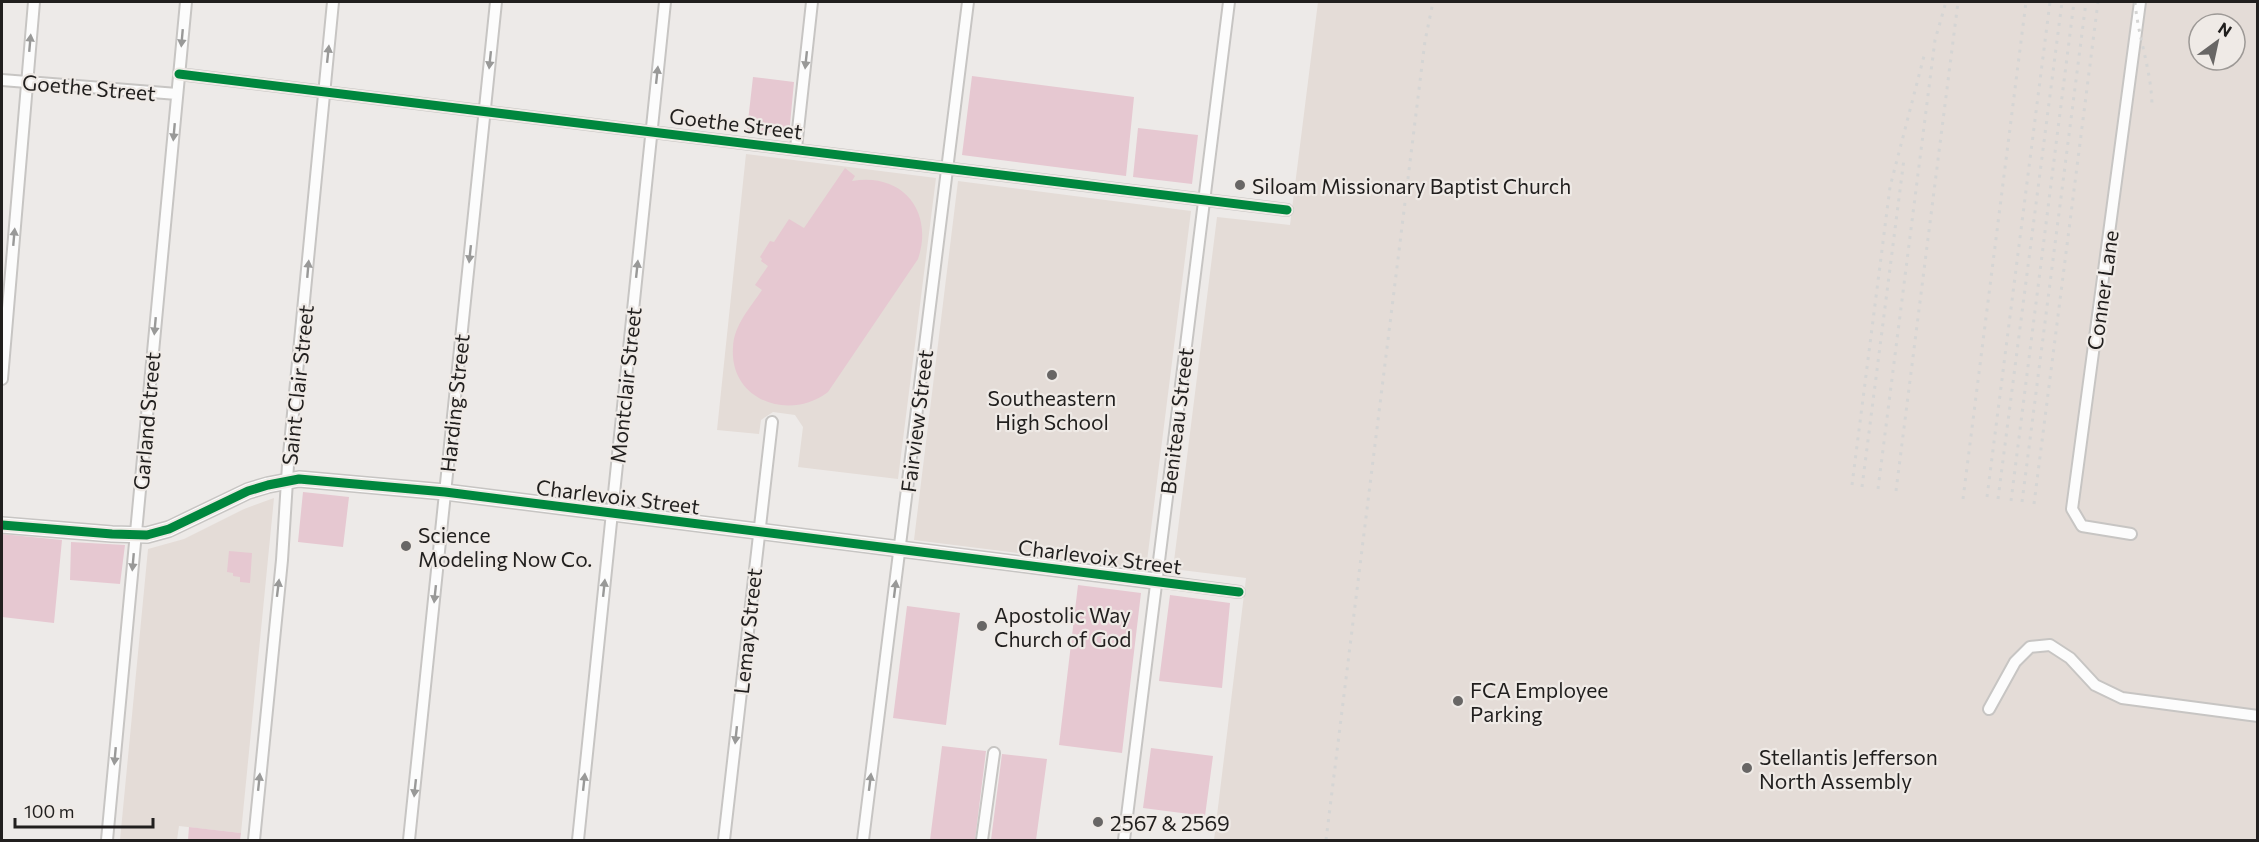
<svg xmlns="http://www.w3.org/2000/svg" width="2259" height="842" font-family="Commissioner,sans-serif">
<style>
.built{fill:#e4dcd7;fill-rule:evenodd}
.green{fill:#e6c8d1}
.lines{fill:none;stroke-linecap:round;stroke-linejoin:round}
.street-casing{stroke:#c7c5c3;stroke-width:14}
.secondary-casing{stroke:#c7c5c3;stroke-width:18}
.street{stroke:#fcfcfc;stroke-width:10}
.secondary{stroke:#fcfcfc;stroke-width:15}
.rail{stroke:#d5d5d4;stroke-width:3;stroke-dasharray:3 6;stroke-linecap:butt}
.cycleway-casing{stroke:#efeae6;stroke-width:13}
.cycleway{stroke:#00873e;stroke-width:9}
.oneway{fill:#999998}
.poi-dot{fill:#686665;stroke:#efeae6;stroke-width:2}
.labels{text-anchor:middle;dominant-baseline:central;stroke-width:4.5;stroke-linejoin:round;paint-order:stroke}
.street-label{font-size:21px;fill:#211f1e;stroke:#efeae6}
.poi-label{font-size:21px;fill:#211f1e;stroke:#efeae6;text-anchor:start}
</style>
<rect width="100%" height="100%" fill="#edeae8"/>
<path class="built" d="M1318 2H2257V840H1214L1246 578 1173 569 1217 217 1290 225ZM2199 24H2235V60H2199Z
M746 154 936 178 898 479 798 467 803 427 795 415 773 412 761 420 759 434 717 430Z
M958 181 1191 211 1146 569 914 540Z
M274 498 241 833 179 826 177 840H120L148 549 184 539 244 509Z"/>
<path class="green" d="M972 76 1134 97 1126 176 962 155Z
M753 77 794 82 789 135 747 130Z
M1138 128 1198 135 1192 184 1133 177Z
M845 168 855 176 852 181C903 172 934 212 918 259L828 392C789 422 729 400 733 347 734 325 750 308 762 290L755 285 768 266 761 261 762 259 760 257 770 241 774 242 789 219 804 228Z
M303 492 349 497 343 547 298 542Z
M2 534 62 540 54 623 2 617Z
M71 542 125 545 120 584 70 580Z
M229 551 252 553 250 583 240 582V577L233 576V573L227 572Z
M1078 585 1141 593 1122 753 1059 745Z
M1170 595 1230 603 1222 688 1159 681Z
M907 606 960 613 946 725 893 718Z
M942 746 986 751 975 840H930Z
M1151 748 1213 756 1205 816 1143 808Z
M1002 754 1047 759 1036 840H991Z
M189 827 241 833 240 840H188Z"/>
<g class="lines">
<defs>
<path id="street" d="M179 74 1287 210
M2 80 177 94
M796 148 812 2
M2 379 34 2
M2131 534 2082 526 2072 509 2140 2
M1156 581 1239 592
M1989 709 2015 662 2030 647 2050 645 2070 658 2095 685 2122 698 2258 716
M107 840 186 2
M254 840 282 560 288 465 333 2
M409 840 496 2
M578 840 665 2
M724 840 772 422
M863 840 968 2
M982 840 994 753
M1124 840 1229 2"/>
<path id="secondary" d="M2 525 112 534 147 535 169 529 248 491 268 485 299 479 445 492 1156 581"/>
</defs>
<use href="#street" class="street-casing"/>
<use href="#secondary" class="secondary-casing"/>
<use href="#street" class="street"/>
<use href="#secondary" class="secondary"/>
<path class="rail" d="M2135 2C2138 38 2152 71 2152 108
M1852 485 1890 187 1924 56
M1862 487 1904 159
M1878 489 1935 40 1946 2
M1896 491 1958 2
M1987 497 2050 2
M1963 499 2026 2
M1998 499 2062 2
M2011 501 2074 2
M2022 502 2086 2
M2034 504 2098 2
M1326 840 1425 41 1433 2"/>
<defs>
<path id="cycleway" d="M179 74 1287 210
M2 525 112 534 147 535 169 529 248 491 268 485 299 479 445 492 1239 592"/>
</defs>
<use href="#cycleway" class="cycleway-casing"/>
<use href="#cycleway" class="cycleway"/>
</g>
<defs><path id="oneway-solid" d="M-6-.8H1V-3.2L6.5 0L1 3.2V.8H-6Z" transform="scale(1.5)"/></defs>
<g class="oneway">
<use href="#oneway-solid" transform="translate(182 38) rotate(95)"/>
<use href="#oneway-solid" transform="translate(30 43) rotate(-85)"/>
<use href="#oneway-solid" transform="translate(328 54) rotate(-84)"/>
<use href="#oneway-solid" transform="translate(490 60) rotate(96)"/>
<use href="#oneway-solid" transform="translate(806 60) rotate(96)"/>
<use href="#oneway-solid" transform="translate(657 75) rotate(-84)"/>
<use href="#oneway-solid" transform="translate(174 132) rotate(95)"/>
<use href="#oneway-solid" transform="translate(14 237) rotate(-85)"/>
<use href="#oneway-solid" transform="translate(470 254) rotate(96)"/>
<use href="#oneway-solid" transform="translate(308 269) rotate(-85)"/>
<use href="#oneway-solid" transform="translate(637 269) rotate(-84)"/>
<use href="#oneway-solid" transform="translate(155 326) rotate(95)"/>
<use href="#oneway-solid" transform="translate(133 562) rotate(95)"/>
<use href="#oneway-solid" transform="translate(278 588) rotate(-83)"/>
<use href="#oneway-solid" transform="translate(604 588) rotate(-84)"/>
<use href="#oneway-solid" transform="translate(895 589) rotate(-83)"/>
<use href="#oneway-solid" transform="translate(435 594) rotate(96)"/>
<use href="#oneway-solid" transform="translate(736 735) rotate(96)"/>
<use href="#oneway-solid" transform="translate(115 756) rotate(95)"/>
<use href="#oneway-solid" transform="translate(259 782) rotate(-84)"/>
<use href="#oneway-solid" transform="translate(584 782) rotate(-84)"/>
<use href="#oneway-solid" transform="translate(870 782) rotate(-83)"/>
<use href="#oneway-solid" transform="translate(415 788) rotate(96)"/>
</g>
<g class="poi-dot">
<circle cx="1240" cy="185" r="6"/>
<circle cx="1052" cy="375" r="6"/>
<circle cx="406" cy="546" r="6"/>
<circle cx="982" cy="626" r="6"/>
<circle cx="1458" cy="701" r="6"/>
<circle cx="1747" cy="768" r="6"/>
<circle cx="1098" cy="822" r="6"/>
</g>
<g class="labels">
<g class="street-label">
<text transform="translate(89 87) rotate(5)">Goethe Street</text>
<text transform="translate(736 123) rotate(7)">Goethe Street</text>
<text transform="translate(2102 290) rotate(-82)">Conner Lane</text>
<text transform="translate(297 385) rotate(-84)">Saint Clair Street</text>
<text transform="translate(625 385) rotate(-84)">Montclair Street</text>
<text transform="translate(454 403) rotate(-84)">Harding Street</text>
<text transform="translate(146 421) rotate(-85)">Garland Street</text>
<text transform="translate(916 421) rotate(-83)">Fairview Street</text>
<text transform="translate(1176 421) rotate(-83)">Beniteau Street</text>
<text transform="translate(618 496) rotate(7)">Charlevoix Street</text>
<text transform="translate(1100 556) rotate(7)">Charlevoix Street</text>
<text transform="translate(747 631) rotate(-84)">Lemay Street</text>
</g>
<g class="poi-label">
<text x="1252" y="185">Siloam Missionary Baptist Church</text>
<text x="1052" y="397" text-anchor="middle">Southeastern<tspan x="1052" dy="24">High School</tspan></text>
<text x="418" y="534">Science<tspan x="418" dy="24">Modeling Now Co.</tspan></text>
<text x="994" y="614">Apostolic Way<tspan x="994" dy="24">Church of God</tspan></text>
<text x="1470" y="689">FCA Employee<tspan x="1470" dy="24">Parking</tspan></text>
<text x="1759" y="756">Stellantis Jefferson<tspan x="1759" dy="24">North Assembly</tspan></text>
<text x="1110" y="822">2567 &amp; 2569</text>
</g>
</g>
<rect width="2259" height="842" fill="none" stroke="#211f1e" stroke-width="6"/>
<g transform="translate(2217 42) rotate(33)"><circle r="28" fill="#efeae6" stroke="#9d9996" stroke-width="1.5"/>
<path d="M0-4.5L10 22L0 15L-10 22Z" fill="#686665"/>
<text y="-9" font-size="16" font-weight="bold" text-anchor="middle" fill="#211f1e">N</text>
</g>
<path d="M15 818v9h138v-9" fill="none" stroke="#211f1e" stroke-width="3"/>
<text x="24" y="818" font-size="18" fill="#211f1e" stroke="#efeae6" stroke-width="4.5" paint-order="stroke">100 m</text>
</svg>
